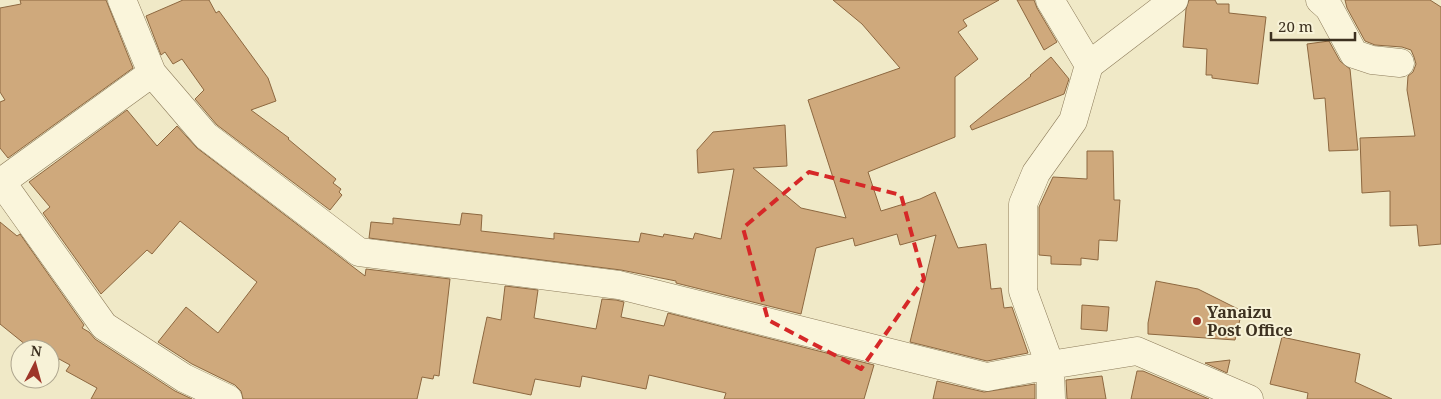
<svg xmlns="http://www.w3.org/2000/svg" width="1441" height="399" font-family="'Noto Serif',serif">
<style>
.building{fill:#cfa97c;stroke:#8d6840}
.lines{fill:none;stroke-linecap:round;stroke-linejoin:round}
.minor-casing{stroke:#8d7c5b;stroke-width:29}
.minor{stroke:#faf5db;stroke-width:28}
.marked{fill:none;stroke:#d62828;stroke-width:4;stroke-dasharray:10 6;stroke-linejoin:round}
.poi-dot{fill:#9e3629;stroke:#f7f2d7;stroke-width:2}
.labels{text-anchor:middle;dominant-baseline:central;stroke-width:4;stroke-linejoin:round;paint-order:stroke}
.poi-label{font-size:16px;font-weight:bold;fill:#3d3120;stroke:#f7f2d7;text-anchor:start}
</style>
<rect width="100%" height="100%" fill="#f0e9c7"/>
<path class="building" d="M20 0H106L133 68 8 158 0 148V102L5 100 0 92V8L21 4Z
M183 0H209L216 13 219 11 268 78 276 101 251 110 289 138 288 139 336 179 333 183 341 189 339 192 342 195 330 210 217 125 195 99 204 90 182 59 173 64 165 52 161 55 146 16Z
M833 0H999L963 20 967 26 958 32 978 59 955 77V137L868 172 881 211 920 199 935 192 958 248 986 244 991 289 1001 288 1004 308 1012 307 1028 353 987 361 910 342 936 235 900 245 897 234 855 246 853 238 816 248 801 314 676 283V281L621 270 369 238 371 222 393 224V218L460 225 462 213 482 215 481 231 554 239V233L639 242 641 233 663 237 664 234 693 239 695 233 721 239 734 169 698 173 697 150 713 132 785 125 787 166 753 168 801 208 846 218 808 100 900 68 862 24Z
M1017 0H1034L1037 8 1057 42 1044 50Z
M1189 0H1215L1217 4H1229V13L1266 17 1258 84 1212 78V75H1206L1207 49 1183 47 1186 9Z
M1345 0H1430L1441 7V244L1419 246 1417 225 1390 226V191L1362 193 1360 138 1415 136 1407 90 1408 76 1413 72 1416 64 1414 57 1411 50 1402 47 1375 45 1365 41 1347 8Z
M1329 41 1340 61 1350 69 1358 150 1329 151 1325 98 1314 99 1307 44Z
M1051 57 1069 79 1064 94 972 130 970 126 1031 76 1030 75Z
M127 110 157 146 177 126 197 148 365 276 366 269 450 279 439 376 434 375 433 379 422 377 417 399H243L241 391 235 385 192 364 158 342 186 307 218 333 257 282 180 221 152 254 147 250 101 294 43 213 50 207 29 182Z
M1087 151H1113L1114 200H1120L1117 241 1099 240 1098 260 1081 258V265L1051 264V256L1039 255V207L1053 177 1087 179Z
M0 222 17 236 20 234 84 325 82 328 89 332 95 339 175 391 192 399H91L97 388 66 371 70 365 50 354V349H31L0 324Z
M1156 281 1198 289 1242 311 1235 340 1148 334V323Z
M505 286 538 290 534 318 596 329 602 299 616 300 624 302 621 317 664 326 668 313 874 365 864 399H724L726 393 649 375 646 389 582 376 580 387 535 379 531 395 473 383 487 317 501 320Z
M1082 305 1109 307 1107 331 1081 329Z
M1282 337 1360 354 1355 382 1392 399H1307L1308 393 1270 384Z
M1230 360 1227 373 1205 363Z
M1137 371H1143L1209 399H1131Z
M1102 376 1106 399H1067L1066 380Z
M937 381 984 392 1035 384V399H933Z"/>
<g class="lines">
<defs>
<path id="minor" d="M122 0 152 73 206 136 359 252 619 285 987 377 1050 365 1137 351 1249 399
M1050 0 1089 65
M1320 0 1329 8 1354 54 1372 60 1400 63
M0 180 104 326 184 378 228 399
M0 183 152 73
M1051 399 1050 365 1023 291V204L1036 173 1073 121 1089 65 1174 0"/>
</defs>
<use href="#minor" class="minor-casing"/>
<use href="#minor" class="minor"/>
</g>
<path class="marked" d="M809 172 901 195 924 279 861 369 768 320 743 228Z"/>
<circle class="poi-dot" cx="1197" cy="321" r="5"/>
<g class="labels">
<g class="poi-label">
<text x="1207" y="312">Yanaizu<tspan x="1207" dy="18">Post Office</tspan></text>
</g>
</g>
<g transform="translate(35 364) rotate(6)"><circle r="24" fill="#f7f2d7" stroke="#ada58e"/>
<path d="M0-4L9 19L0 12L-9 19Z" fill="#9e3629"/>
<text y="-8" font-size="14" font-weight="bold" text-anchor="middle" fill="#3d3120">N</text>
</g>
<path d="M1271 32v8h84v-8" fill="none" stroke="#3d3120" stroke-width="2.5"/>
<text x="1278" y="32" font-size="15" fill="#3d3120" stroke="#f7f2d7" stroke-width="4" paint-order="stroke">20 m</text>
</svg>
